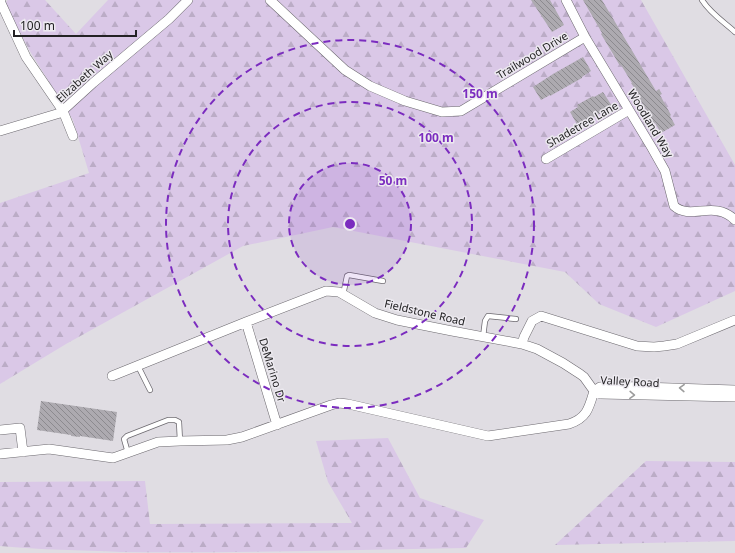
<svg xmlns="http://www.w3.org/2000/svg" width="735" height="553" font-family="'Noto Sans',sans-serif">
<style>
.forest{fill:url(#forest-firs)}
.building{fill:url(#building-back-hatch)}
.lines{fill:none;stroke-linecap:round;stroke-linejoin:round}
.lane-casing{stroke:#6c696f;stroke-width:6}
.street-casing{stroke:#6c696f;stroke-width:10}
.lane{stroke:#fff;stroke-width:4.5}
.street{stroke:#fff;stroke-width:9}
.oneway{stroke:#9c9c9c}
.ring{fill:none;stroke:#7b2cbf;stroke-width:2;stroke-dasharray:7 5}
.labels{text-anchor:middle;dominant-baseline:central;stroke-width:3;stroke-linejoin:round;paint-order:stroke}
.street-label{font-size:11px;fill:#232224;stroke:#edeaf0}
.centre{fill:#7b2cbf;stroke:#edeaf0;stroke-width:2}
.ring-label{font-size:12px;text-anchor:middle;font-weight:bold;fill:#7b2cbf;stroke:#edeaf0;stroke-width:3;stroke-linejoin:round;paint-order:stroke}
</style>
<defs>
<pattern id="forest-firs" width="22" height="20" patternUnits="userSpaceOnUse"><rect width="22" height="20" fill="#dac8e7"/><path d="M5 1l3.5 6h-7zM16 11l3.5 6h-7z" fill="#bbacc6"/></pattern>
<pattern id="building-back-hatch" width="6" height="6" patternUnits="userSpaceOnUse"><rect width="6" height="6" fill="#adaab0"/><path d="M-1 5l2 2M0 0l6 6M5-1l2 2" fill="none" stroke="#8c8a8f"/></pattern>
</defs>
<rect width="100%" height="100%" fill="#e0dde3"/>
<path class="forest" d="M8 0H45L76 34 108 0H641L735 165V291L656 327 599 304 565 272 333 227 243 246 66 344 0 384V203L89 173 73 120 31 53 4 4Z
M388 438 420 498 484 520 466 548C351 550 236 553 121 552 81 550 40 550 0 546V482L145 481 150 524 352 523 328 482 316 441Z
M646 461 735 462V541L555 545Z"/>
<path class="building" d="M531 0H550L564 25 552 32Z
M583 0H602L656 91 659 89 662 94 660 95 671 115 670 116 675 125 661 133 655 123 654 124 636 93 637 92 631 83H632L621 65 620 66 613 54 601 34 602 33Z
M583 57 591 71 582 77V78L550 96V95L541 100 533 87 553 74Z
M603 92 612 106 590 120 589 119 578 126 570 112 578 107 577 105 593 96 594 97Z
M41 401 117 412 113 441 80 436V437L71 436V435L37 430Z"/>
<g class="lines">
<defs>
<path id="lane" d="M702 0C710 13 724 22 735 32
M343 295 347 276 349 275 383 281
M483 337 485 321 488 316 516 319
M138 366 150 390
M128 453 124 439 127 436 168 420H175L179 422 180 441"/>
<path id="street" d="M1 0 0 1 26 57 63 111 73 136
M270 0 345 70 370 86 405 101 442 112 461 111 585 37
M566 0 585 37 652 148 665 171 674 206C691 221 714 199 735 220
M0 131 60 113 93 83 169 19 188 0
M546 159 629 110
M246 322 277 425
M522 344 524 337 532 321 541 316 637 346 654 347 664 346 677 344 735 320
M112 376 246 322 326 291 339 292 375 313 397 320 452 331 522 344 537 349 563 363 580 374 584 377 594 391
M594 391 600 387 610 386 735 390
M594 391 601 394 735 397
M0 430 20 428 23 452
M0 454 49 449 113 458 158 442 180 441 227 440 242 437 331 405 339 403 348 404 488 436 569 424C587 418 589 408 594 391"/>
</defs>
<use href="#lane" class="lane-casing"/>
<use href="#street" class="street-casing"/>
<use href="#lane" class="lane"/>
<use href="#street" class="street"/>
</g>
<defs><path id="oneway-chevron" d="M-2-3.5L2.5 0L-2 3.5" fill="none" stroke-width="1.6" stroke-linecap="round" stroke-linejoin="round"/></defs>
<g class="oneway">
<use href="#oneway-chevron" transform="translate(682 388) rotate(-178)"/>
<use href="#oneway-chevron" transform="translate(632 395) rotate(2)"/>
</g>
<circle cx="350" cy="224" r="61" fill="#7b2cbf" fill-opacity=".12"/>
<g class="ring">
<circle cx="350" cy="224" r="61"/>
<circle cx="350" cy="224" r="122"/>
<circle cx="350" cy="224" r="184"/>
</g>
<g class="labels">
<g class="street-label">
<text transform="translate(532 55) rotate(-31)">Trailwood Drive</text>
<text transform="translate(84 76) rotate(-42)">Elizabeth Way</text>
<text transform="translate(651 123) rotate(59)">Woodland Way</text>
<text transform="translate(582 124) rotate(-30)">Shadetree Lane</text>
<text transform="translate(425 312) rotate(13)">Fieldstone Road</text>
<text transform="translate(273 370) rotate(73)">DeMarino Dr</text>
<text transform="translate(630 381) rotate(3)">Valley Road</text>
</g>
</g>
<circle cx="350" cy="224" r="6" class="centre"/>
<g class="ring-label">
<text x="480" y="98">150 m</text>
<text x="436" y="142">100 m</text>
<text x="393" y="185">50 m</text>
</g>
<path d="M14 30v6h122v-6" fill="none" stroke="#232224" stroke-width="2"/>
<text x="20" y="30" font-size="12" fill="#232224" stroke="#edeaf0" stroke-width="3" paint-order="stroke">100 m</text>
</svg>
